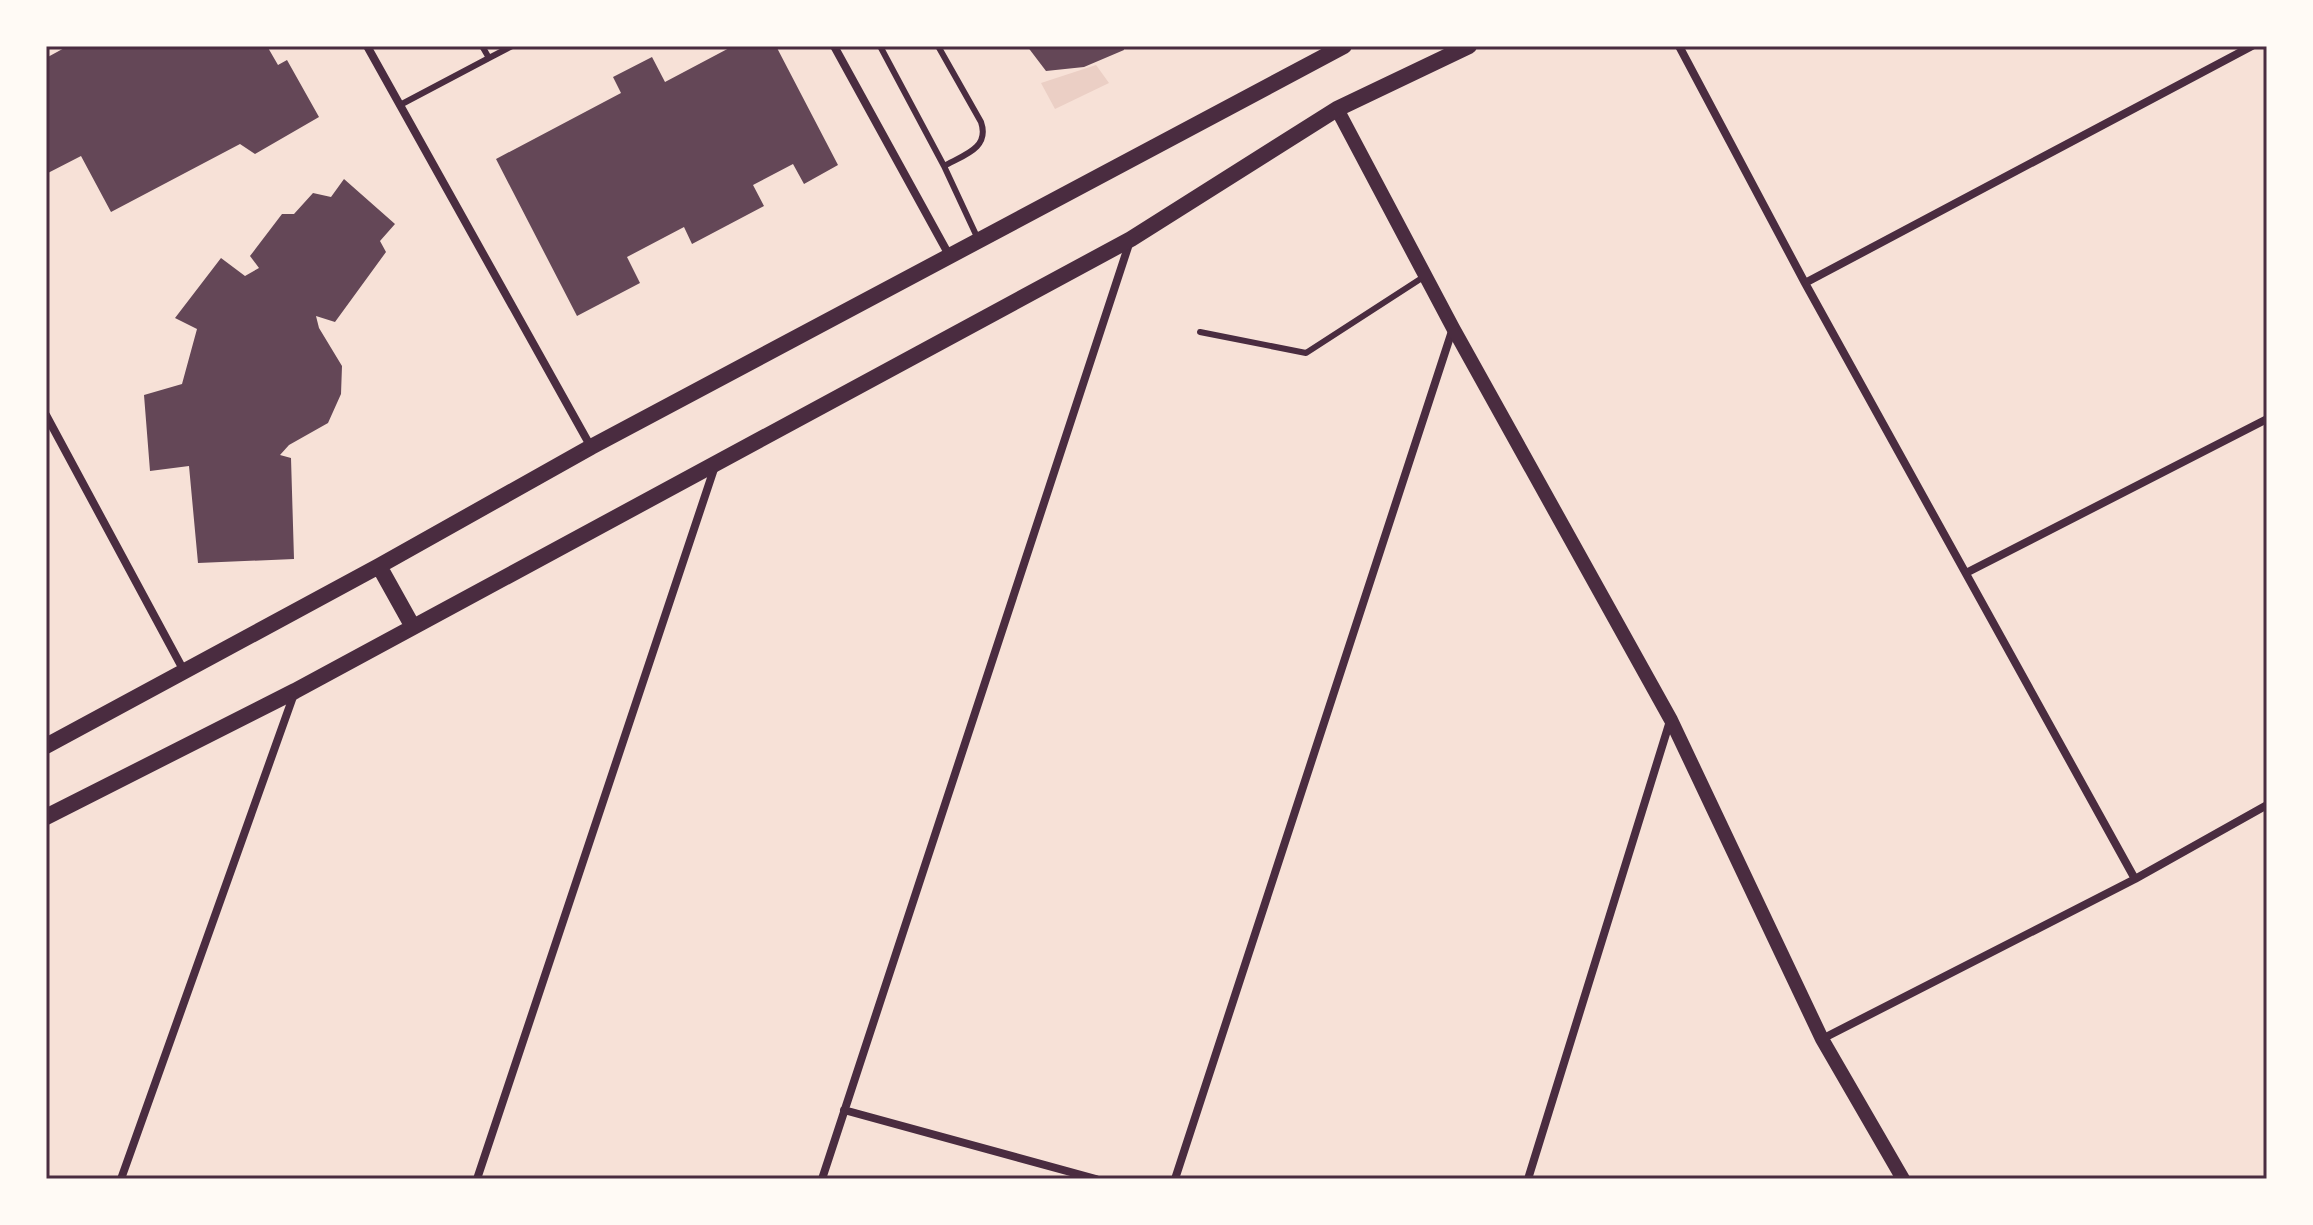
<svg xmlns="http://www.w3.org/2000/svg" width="2313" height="1225" font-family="Cabin,sans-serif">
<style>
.green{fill:#ebcfc5}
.building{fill:#644757}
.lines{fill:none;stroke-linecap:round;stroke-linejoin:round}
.service{stroke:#4a2c40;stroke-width:6}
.minor{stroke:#4a2c40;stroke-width:8}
.tertiary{stroke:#4a2c40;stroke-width:14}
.secondary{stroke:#4a2c40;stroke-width:16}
.neatline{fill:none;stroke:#4a2c40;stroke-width:3}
</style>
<rect width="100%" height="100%" fill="#f7e1d7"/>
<path class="green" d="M1096 65 1109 83 1055 109 1041 83Z"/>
<path class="building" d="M68 46H267L278 65 287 60 319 117 255 154 240 144 111 212 81 156 46 174V74L48 72 46 58Z
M733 46H776L838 165 804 184 793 164 753 185 764 206 692 244 684 227 627 257 640 283 577 316 496 159 621 93 613 77 652 57 665 82Z
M1027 46H1123L1124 50 1084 67 1046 71Z
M344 179 395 224 380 241 386 252 335 322 316 316 319 328 342 366 341 394 328 423 289 445 280 455 291 458 294 559 198 563 189 466 150 471 144 395 182 384 197 329 175 318 221 258 245 276 259 268 250 256 282 214H294L313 193 331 197Z"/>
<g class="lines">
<path class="service" d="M482 46 489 58 512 46
M880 46 944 166 978 239
M938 46 981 122C990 148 964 155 944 166
M400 105 489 58
M1200 332 1306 353 1425 276"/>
<path class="minor" d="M367 46 591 447
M834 46 949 255
M1679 46 1805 283 2135 879
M1805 283 2252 46
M46 415 184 671
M1966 573 2267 419
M1822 1039 2135 879 2267 805
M844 1110 1096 1179
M121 1179 294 694
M477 1179 715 466
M822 1179 1130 241
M1175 1179 1453 328
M1528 1179 1670 721"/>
<path class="tertiary" d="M1337 109 1453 328 1671 720 1822 1039 1903 1179"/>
<path class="secondary" d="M379 566 413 627
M46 746 379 566 591 447 1344 46
M46 817 295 691 1131 239 1337 109 1469 46"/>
</g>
<rect width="2313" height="1225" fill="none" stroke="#fffaf5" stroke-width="96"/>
<rect x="48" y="48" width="2217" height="1129" class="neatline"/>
</svg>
